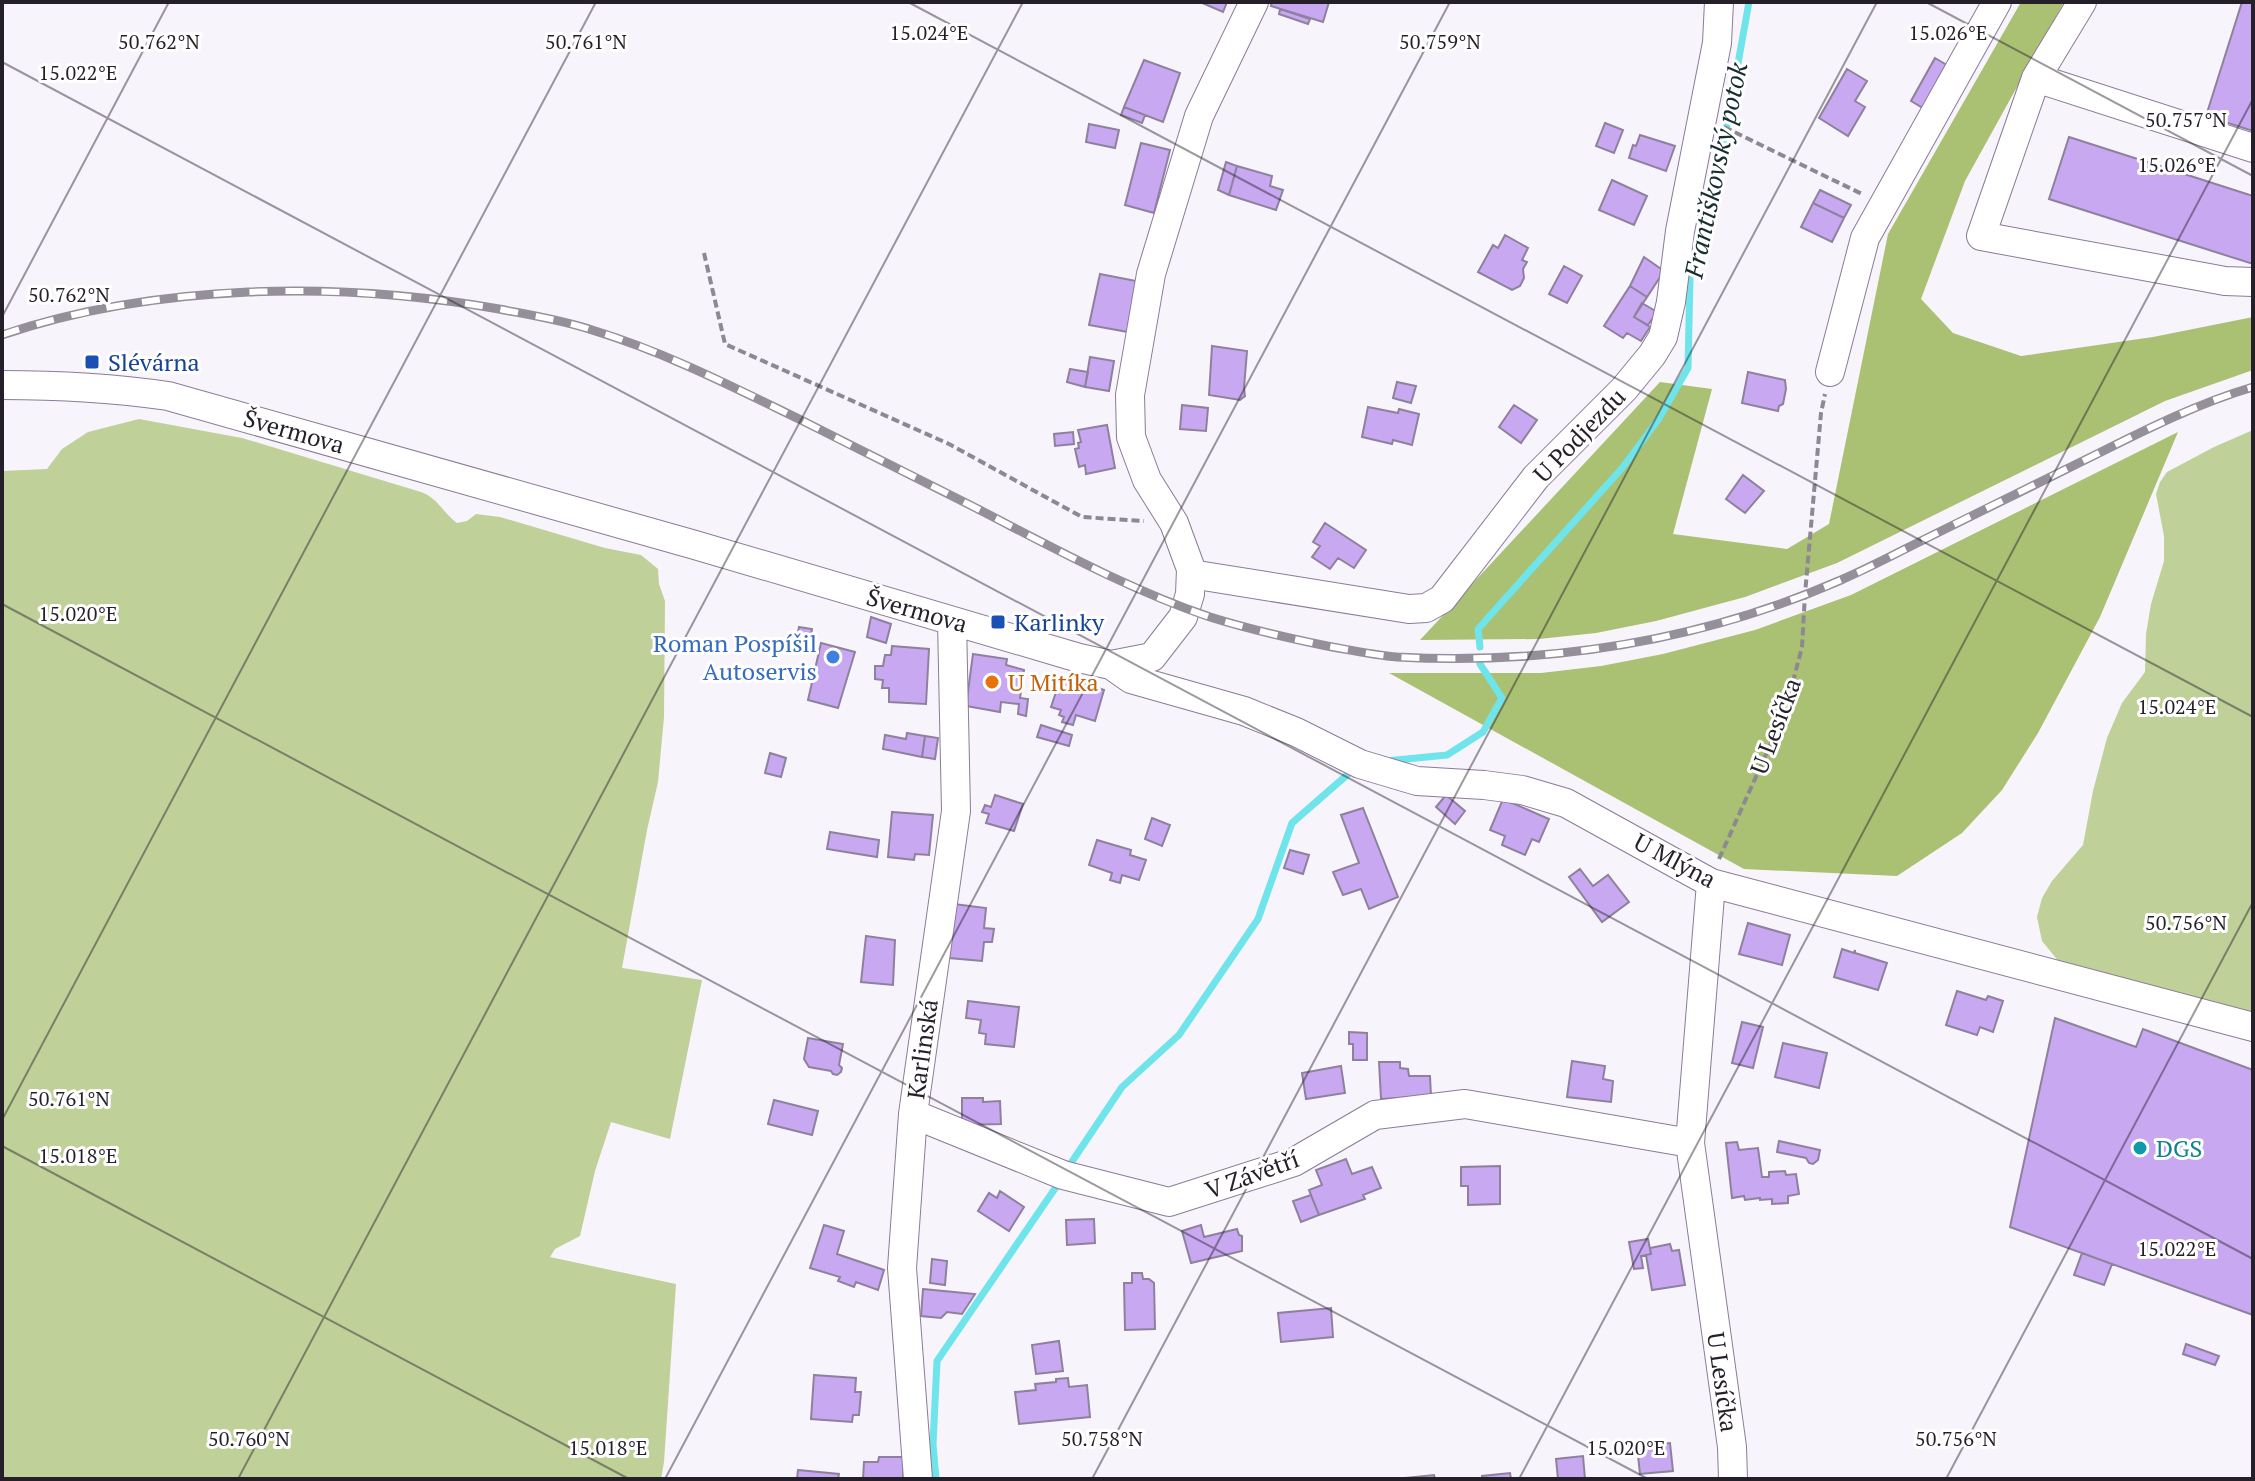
<svg xmlns="http://www.w3.org/2000/svg" width="2255" height="1481" font-family="'PT Serif',serif">
<style>
.green{fill:#bfd099}
.forest{fill:#aac072}
.lines{fill:none;stroke-linecap:round;stroke-linejoin:round}
.stream{stroke:#6fe4eb;stroke-width:7}
.building{fill:#c8a8f0;stroke:#8d819e;stroke-width:2}
.minor-casing{stroke:#8b7b97;stroke-width:30}
.path{stroke:#8d8891;stroke-width:4;stroke-dasharray:8 4;stroke-linecap:butt}
.minor{stroke:#fff;stroke-width:28}
.rail-casing{stroke:#948f98;stroke-width:9}
.rail{stroke:#fff;stroke-width:6;stroke-dasharray:18;stroke-linecap:butt}
.ticks{fill:none;stroke:#251f2a;stroke-width:2;stroke-opacity:0.45}
.transit-dot{fill:#1a4fb4;stroke:#fff;stroke-width:3}
.shop-dot{fill:#3f7fe0;stroke:#fff;stroke-width:3}
.food-dot{fill:#e8710a;stroke:#fff;stroke-width:3}
.culture-dot{fill:#0f9aa8;stroke:#fff;stroke-width:3}
.labels{text-anchor:middle;dominant-baseline:central;stroke-width:6;stroke-linejoin:round;paint-order:stroke}
.transit-label{font-size:24px;fill:#164399;stroke:#fff;text-anchor:start}
.street-label{font-size:24px;fill:#251f2a;stroke:#fff}
.shop-label{font-size:24px;fill:#366cbe;stroke:#fff;text-anchor:end}
.food-label{font-size:24px;fill:#c56008;stroke:#fff;text-anchor:start}
.culture-label{font-size:24px;fill:#0d838f;stroke:#fff;text-anchor:start}
.water-label{font-size:26px;font-style:italic;fill:#192e2f;stroke:#fff}
.ticks-label{font-size:20px;text-anchor:middle;fill:#251f2a;stroke:#fff;stroke-width:6;stroke-linejoin:round;paint-order:stroke}
</style>
<rect width="100%" height="100%" fill="#f8f4fb"/>
<path class="green" d="M139 419 242 438 421 492C438 498 443 513 457 523L467 521 476 514 500 517 605 548 641 555 658 569 659 584 665 601 664 717 658 782 647 830 622 968 702 980 670 1139 611 1122 595 1171 580 1236 555 1249 550 1257 676 1284 664 1462 661 1479H2V471L47 469 62 449 88 432Z
M2253 430V1021L2060 963 2042 941 2037 917 2042 898 2052 881 2083 845 2093 791 2107 738 2122 703 2145 672 2146 634 2151 604 2164 561V536L2156 494 2160 482 2167 472 2214 447Z"/>
<path class="forest" d="M2021 2H2064L1965 181 1921 299 1953 333 2021 356 2153 337 2253 317V370L2165 401 1837 563 1745 597 1656 621 1596 633 1539 639 1420 640 1660 382 1712 389 1673 534 1787 549 1829 524 1888 234Z
M2178 432 2100 617 2038 733 2002 790 1962 833 1897 876 1744 869 1389 673H1541L1601 666 1663 654 1755 630 1851 595Z"/>
<g class="lines">
<path class="stream" d="M1480 647 1478 629 1623 467 1658 420 1688 368 1690 278 1725 136 1749 2
M1386 761 1447 755 1483 732 1502 698 1480 664
M1067 1169 1122 1087 1179 1035 1258 919 1292 823 1355 768
M936 1479 933 1444 937 1361 1056 1187"/>
</g>
<path class="building" d="M1200 2H1227L1223 12Z
M1272 2H1329L1323 22 1271 6Z
M2242 2H2253V131L2206 116Z
M1280 9 1310 19 1308 24 1279 14Z
M1935 58 1952 68 1928 111 1911 101Z
M1144 60 1180 73 1163 122 1124 107Z
M1847 69 1867 81 1855 101 1865 107 1848 136 1819 118Z
M1124 107 1145 115 1142 123 1121 115Z
M1605 123 1623 130 1614 153 1596 146Z
M1089 124 1119 130 1115 148 1086 142Z
M1640 135 1675 146 1666 171 1629 158 1633 145 1636 146Z
M2069 137 2253 196V264L2049 199Z
M1141 143 1170 150 1154 213 1125 205Z
M1226 162 1237 166 1229 195 1218 190Z
M1237 166 1272 176 1270 186 1283 190 1276 210 1229 195Z
M1612 180 1647 196 1634 225 1599 210Z
M1820 190 1851 205 1844 218 1813 203Z
M1813 203 1844 218 1832 242 1801 227Z
M1505 235 1528 248 1522 260 1527 262 1523 269 1524 278 1520 286 1512 290 1478 272 1493 245 1498 248Z
M1644 257 1664 271 1647 297 1630 286Z
M1564 266 1582 276 1567 303 1549 294Z
M1100 274 1136 281 1128 332 1089 325Z
M1630 286 1647 297 1634 317 1650 327 1641 341 1627 333 1623 338 1604 326Z
M1642 303 1657 312 1648 325 1634 317Z
M1212 346 1247 351 1244 388 1245 396 1240 400 1209 395Z
M1090 357 1114 361 1109 391 1085 387Z
M1070 369 1088 372 1085 387 1067 382Z
M1748 372 1785 380 1786 389 1783 404 1779 406 1778 411 1742 403Z
M1397 382 1416 386 1411 403 1393 398Z
M1182 405 1208 408 1206 431 1180 429Z
M1514 405 1537 420 1521 443 1499 427Z
M1368 407 1398 413 1399 409 1419 414 1412 445 1393 440 1392 444 1362 437Z
M1107 425 1115 468 1086 474 1085 465 1079 467 1075 449 1079 448 1078 443 1081 442 1078 430Z
M1073 432 1074 444 1055 446 1054 434Z
M1743 475 1764 491 1745 513 1726 499Z
M1325 523 1366 550 1354 568 1338 558 1330 569 1312 557 1320 546 1313 542Z
M871 617 891 624 886 643 867 637Z
M799 627 812 629 808 651 795 648Z
M821 643 855 652 838 708 808 700Z
M892 646 929 649 926 704 889 702V688H882L883 680 875 679V666H883L885 655H891Z
M973 654 1007 659 1006 665 1024 670 1020 698 1028 699 1026 716 1018 714 1019 704 1001 702 1000 712 966 706Z
M1061 677 1104 690 1095 721 1076 715 1073 725 1062 722 1064 717 1059 715 1061 710 1051 707Z
M1041 725 1072 735 1069 746 1037 737Z
M907 733 925 736 922 757 883 749 885 735 906 739Z
M925 736 938 738 935 759 922 757Z
M770 753 786 758 781 777 765 773Z
M995 795 1023 804 1014 831 986 823 989 814 982 812 985 805 991 807Z
M1446 795 1465 811 1455 824 1436 807Z
M1503 799 1549 819 1539 842 1532 839 1525 855 1502 845 1505 836 1490 830Z
M1363 808 1398 897 1369 909 1361 889 1343 895 1333 872 1359 863 1341 815Z
M892 812 933 815 929 855 915 854 914 860 888 857Z
M1152 818 1170 825 1162 846 1145 839Z
M830 832 879 840 877 857 827 849Z
M1097 840 1131 850 1130 855 1146 860 1139 880 1122 875 1120 883 1110 880 1112 873 1089 865Z
M1290 850 1309 855 1303 874 1284 868Z
M1580 869 1593 886 1608 875 1629 902 1602 922 1569 877Z
M954 904 986 908 984 928 994 929 992 942H984L982 961 949 958Z
M1748 923 1790 935 1782 965 1739 954Z
M866 936 895 940 893 985 861 982Z
M1842 949 1854 953 1855 950V953L1887 963 1878 990 1834 977Z
M1957 991 1986 1000 1988 996 2003 1001 1993 1032 1980 1027 1977 1035 1946 1025Z
M968 1001 1019 1007 1014 1047 985 1044 986 1034 979 1033 981 1020 966 1018Z
M2055 1018 2136 1047 2143 1029 2253 1070V1315L2010 1227Z
M1742 1022 1763 1027 1753 1068 1732 1063Z
M1349 1032 1367 1033V1060H1353V1044H1349Z
M808 1038 843 1044 839 1065 842 1068 841 1072 837 1075 833 1074 831 1071 809 1067 804 1059Z
M1783 1043 1827 1053 1819 1088 1775 1077Z
M1572 1061 1605 1066 1603 1079 1613 1081 1611 1102 1567 1097Z
M1379 1062H1400V1068L1408 1069 1409 1076H1430L1431 1096 1381 1099Z
M1341 1066 1345 1093 1306 1099 1302 1073Z
M962 1098H983V1102L1000 1101 1001 1124 962 1125Z
M774 1100 818 1111 812 1135 768 1124Z
M1779 1141 1820 1150 1818 1160 1813 1164 1809 1163 1806 1158 1777 1152Z
M1737 1142 1739 1150 1758 1148 1762 1177H1769V1172L1785 1171 1786 1175 1796 1174 1799 1194 1788 1196V1203L1772 1204V1199L1760 1200V1198L1745 1200 1744 1196 1732 1198 1726 1143Z
M1346 1159 1352 1174 1372 1167 1381 1188 1363 1195 1365 1199 1319 1215 1309 1190 1322 1185 1316 1170Z
M1500 1166V1204L1468 1205V1186H1461V1167Z
M1000 1191 1024 1207 1009 1231 978 1211 989 1193 997 1198Z
M1311 1195 1319 1215 1301 1222 1293 1201Z
M1094 1219 1095 1243 1067 1245 1066 1220Z
M824 1225 844 1231 837 1254 884 1270 878 1290 856 1282 854 1287 838 1281 840 1277 810 1268Z
M1201 1225 1204 1237 1237 1229 1239 1235 1242 1236V1251L1191 1263 1182 1231Z
M1648 1239 1651 1254 1641 1256 1643 1268 1634 1269 1629 1242Z
M1670 1244 1672 1251 1679 1250 1685 1285 1652 1290 1646 1255 1651 1254 1650 1248Z
M2082 1253 2112 1264 2104 1285 2074 1275Z
M932 1259 947 1261 945 1285 930 1283Z
M1132 1273H1142L1143 1279H1149L1154 1283 1155 1329 1125 1330 1124 1283H1132Z
M923 1289 954 1292 975 1294 962 1314 947 1312 941 1318 921 1316Z
M1331 1308 1333 1337 1281 1342 1278 1313Z
M1059 1341 1063 1371 1036 1374 1032 1345Z
M2186 1344 2219 1356 2215 1365 2183 1354Z
M814 1375 856 1378 855 1392H861L859 1415H853L852 1422 811 1419Z
M1068 1378 1069 1387 1087 1385 1090 1417 1019 1424 1015 1392 1036 1390 1035 1384 1056 1382V1379Z
M1670 1443 1673 1471 1640 1474 1637 1446Z
M1583 1456 1585 1479H1558L1556 1459Z
M879 1457H904L903 1479H863L864 1462H878Z
M798 1470 839 1474 838 1479H797Z
M1510 1473 1511 1479H1482V1476Z
M1434 1475 1435 1479H1406V1478Z"/>
<g class="lines">
<defs>
<path id="minor" d="M2082 2 2036 78 1981 236 2225 281 2253 282
M2036 78 2253 148
M1830 372 1865 238 1997 2
M2 385C58 385 112 388 168 396L695 545 1079 658 1111 665 1152 657 1183 617 1190 594 1191 569 1174 523 1147 480 1131 437 1130 395 1151 274 1199 116 1254 2
M1191 574 1409 609 1426 608 1442 599 1536 477 1624 389 1652 355 1663 337 1671 302 1680 231 1717 43 1719 2
M1111 665 1131 679 1244 711 1296 732 1360 764 1417 781 1484 785 1522 790 1566 803 1711 883 2253 1027
M1711 883 1690 1143 1732 1447 1733 1479
M913 1114 1063 1175 1169 1202 1294 1162 1375 1115 1465 1104 1690 1143
M918 1479 902 1268 913 1114 956 811 952 621"/>
</defs>
<use href="#minor" class="minor-casing"/>
<path class="path" d="M1724 127 1864 195
M704 253 725 344 949 444 1082 517 1144 521
M1719 859 1785 712 1802 647 1805 594 1821 413 1825 394"/>
<use href="#minor" class="minor"/>
<defs>
<path id="rail" d="M2 335C156 283 340 281 499 309 530 315 562 320 592 330 665 352 733 387 801 420 858 449 915 477 972 506 1050 546 1127 589 1210 617 1248 629 1288 638 1327 646 1350 650 1374 655 1397 657 1550 665 1701 641 1841 580 1871 567 1899 552 1927 538 1985 509 2042 481 2099 453 2149 428 2199 403 2253 387"/>
</defs>
<use href="#rail" class="rail-casing"/>
<use href="#rail" class="rail"/>
</g>
<path class="ticks" d="M908 2 2253 717M1926 2 2253 176M2 62 2253 1259M2 317 169 2M2 604 1648 1479M2 1120 596 2M2 1146 629 1479M238 1479 1023 2M665 1479 1450 2M1092 1479 1877 2M1519 1479 2253 99M1946 1479 2253 902"/>
<g class="transit-dot">
<rect x="84" y="354" width="16" height="16" rx="4"/>
<rect x="990" y="614" width="16" height="16" rx="4"/>
</g>
<circle class="shop-dot" cx="833" cy="657" r="8"/>
<circle class="food-dot" cx="992" cy="682" r="8"/>
<circle class="culture-dot" cx="2140" cy="1148" r="8"/>
<g class="labels">
<g class="transit-label">
<text x="108" y="362">Slévárna</text>
<text x="1014" y="622">Karlinky</text>
</g>
<g class="street-label">
<text transform="translate(294 431) rotate(16)">Švermova</text>
<text transform="translate(1579 435) rotate(-46)">U Podjezdu</text>
<text transform="translate(917 610) rotate(16)">Švermova</text>
<text transform="translate(1775 726) rotate(-69)">U Lesíčka</text>
<text transform="translate(1675 860) rotate(28)">U Mlýna</text>
<text transform="translate(922 1049) rotate(-82)">Karlinská</text>
<text transform="translate(1252 1174) rotate(-20)">V Závětří</text>
<text transform="translate(1723 1382) rotate(82)">U Lesíčka</text>
</g>
<g class="shop-label">
<text x="817" y="643">Roman Pospíšil<tspan x="817" dy="28">Autoservis</tspan></text>
</g>
<g class="food-label">
<text x="1008" y="682">U Mitíka</text>
</g>
<g class="culture-label">
<text x="2156" y="1148">DGS</text>
</g>
<g class="water-label">
<text transform="translate(1715 170) rotate(-78)">Františkovský potok</text>
</g>
</g>
<g class="ticks-label">
<text x="929" y="40">15.024°E</text>
<text x="1948" y="40">15.026°E</text>
<text x="1440" y="49">50.759°N</text>
<text x="159" y="49">50.762°N</text>
<text x="586" y="49">50.761°N</text>
<text x="78" y="80">15.022°E</text>
<text x="2186" y="127">50.757°N</text>
<text x="2177" y="172">15.026°E</text>
<text x="69" y="302">50.762°N</text>
<text x="78" y="621">15.020°E</text>
<text x="2177" y="714">15.024°E</text>
<text x="2186" y="930">50.756°N</text>
<text x="69" y="1106">50.761°N</text>
<text x="78" y="1163">15.018°E</text>
<text x="2177" y="1256">15.022°E</text>
<text x="249" y="1446">50.760°N</text>
<text x="1102" y="1446">50.758°N</text>
<text x="1956" y="1446">50.756°N</text>
<text x="608" y="1455">15.018°E</text>
<text x="1626" y="1455">15.020°E</text>
</g>
<rect width="2255" height="1481" fill="none" stroke="#251f2a" stroke-width="8"/>
</svg>
